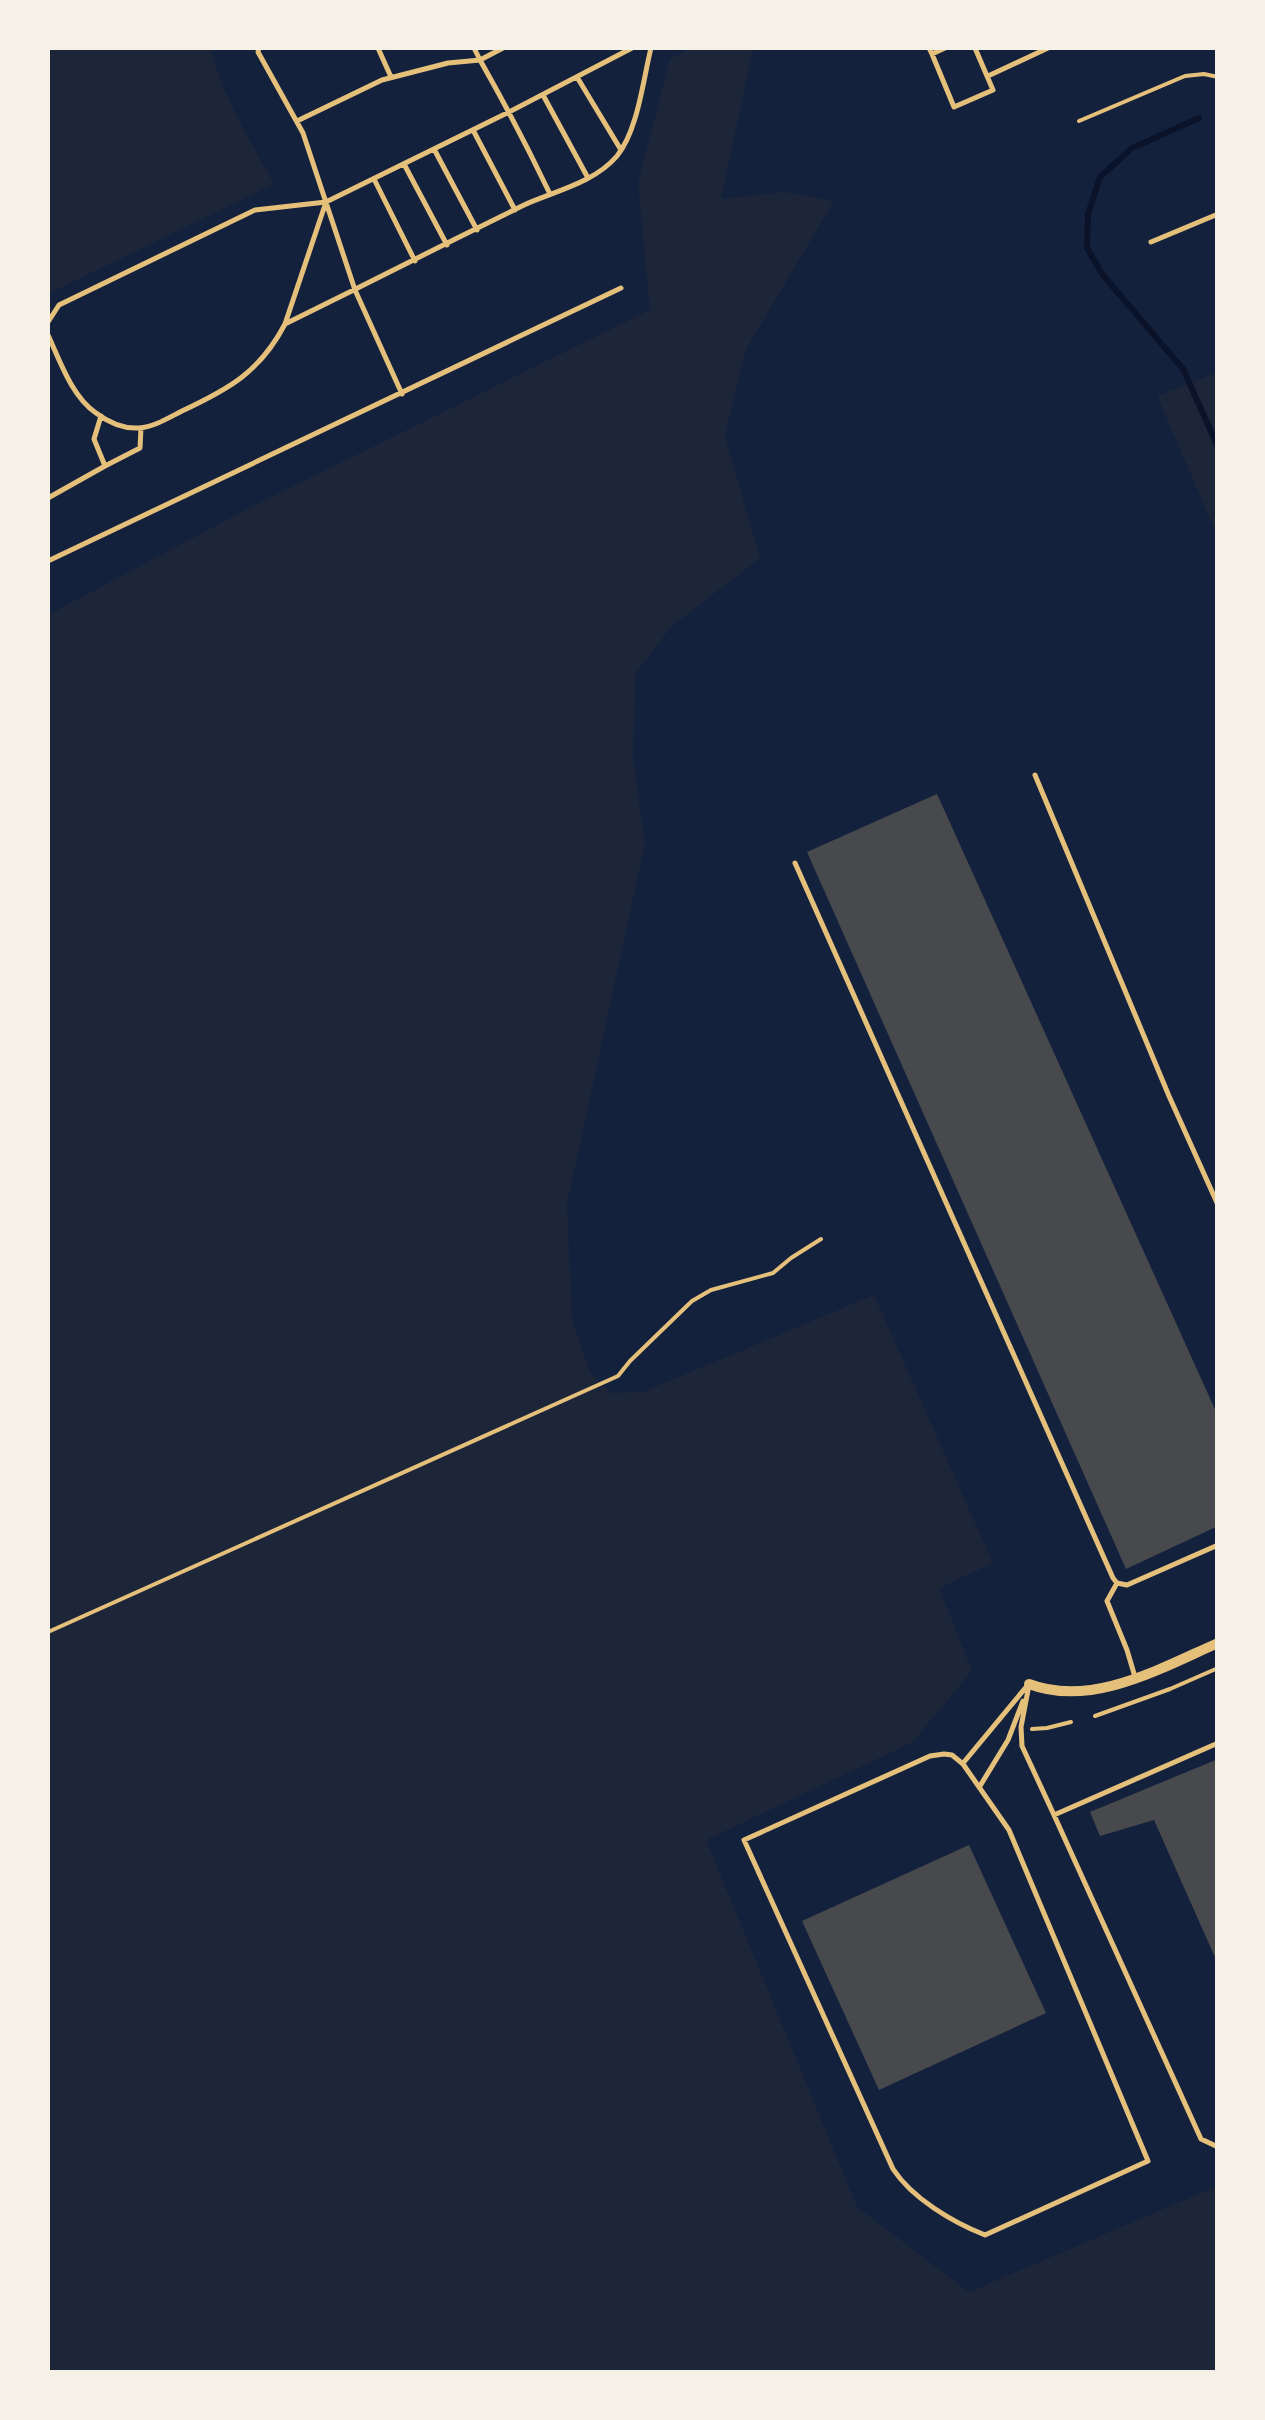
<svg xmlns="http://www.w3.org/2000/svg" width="1265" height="2420" font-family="Raleway,sans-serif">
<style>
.green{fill:#1d2539}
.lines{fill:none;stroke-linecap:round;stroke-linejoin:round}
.stream{stroke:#0b132b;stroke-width:6}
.building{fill:#48494c}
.path{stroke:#e5c07b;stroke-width:4}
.service{stroke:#e5c07b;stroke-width:5}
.minor{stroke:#e5c07b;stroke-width:10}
</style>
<rect width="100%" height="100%" fill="#14213d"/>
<path class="green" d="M48 48H211C221 95 251 141 274 184L48 294Z
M692 48H753L721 199 785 192 834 201 745 351 725 436 760 558 671 627 635 674 633 758 645 843 567 1204 572 1319 590 1373 611 1393 643 1392 874 1295 993 1563 939 1588 972 1671 913 1742 706 1840 857 2207 969 2292 1217 2186V2372H48V615L251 507 650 310 638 183 670 59Z
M1215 373 1218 379 1217 535 1157 396Z"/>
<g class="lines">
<path class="stream" d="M1199 118 1132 148 1100 177 1088 214 1087 248 1102 274 1183 369 1218 447"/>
</g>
<path class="building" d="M937 794 1218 1416V1526L1126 1569 807 852Z
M1218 1759V1964L1154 1820 1100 1836 1090 1812Z
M969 1845 1046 2013 879 2090 802 1921Z"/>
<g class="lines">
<path class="path" d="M1079 121 1185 76 1204 74 1218 77
M48 1632 618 1376 630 1361 692 1301 711 1290 773 1273 791 1258 821 1239
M1095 1716 1170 1689 1218 1668
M1032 1729 1047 1728 1071 1722"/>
<path class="service" d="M259 48 258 52 303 133 355 290 402 394
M378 48 391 77
M474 48 480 60 503 48
M929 48 932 54 945 48
M932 54 954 107 993 90 975 48
M988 76 1048 48
M577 77 621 150
M543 95 588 178
M297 121 382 80 448 63 480 60C505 104 528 148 550 194
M473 130 515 210
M434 149 477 230
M404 164 447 245
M374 179 415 261
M1151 242 1218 214
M48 322 59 305 255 210 326 202 507 113 632 48
M285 324C365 285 444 244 524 205 555 191 594 183 617 156 638 130 643 80 651 48
M48 335C60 361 72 397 96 413 108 422 123 429 139 428 154 427 168 418 182 411 229 389 260 372 285 324L326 202
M105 466 140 448 141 428
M48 498 105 466 94 439 101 416
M48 561 621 288
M1035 775 1169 1096 1218 1205
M795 863 1113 1578 1117 1583 1127 1585 1218 1545
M1117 1583 1107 1601 1127 1650 1135 1677
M1029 1685 1021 1727 1022 1746 1054 1815 1218 1743
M944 1754 952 1755 963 1764 1009 1830 1148 2161 985 2235C952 2222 912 2198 893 2169L744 1840 930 1756Z
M964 1762 1027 1686
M980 1786 1008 1740 1023 1701
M1054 1815 1201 2139 1218 2147"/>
<path class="minor" d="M1029 1684C1092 1708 1161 1668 1218 1643"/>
</g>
<rect width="1265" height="2420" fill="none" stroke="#f6f1e7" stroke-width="100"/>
</svg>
